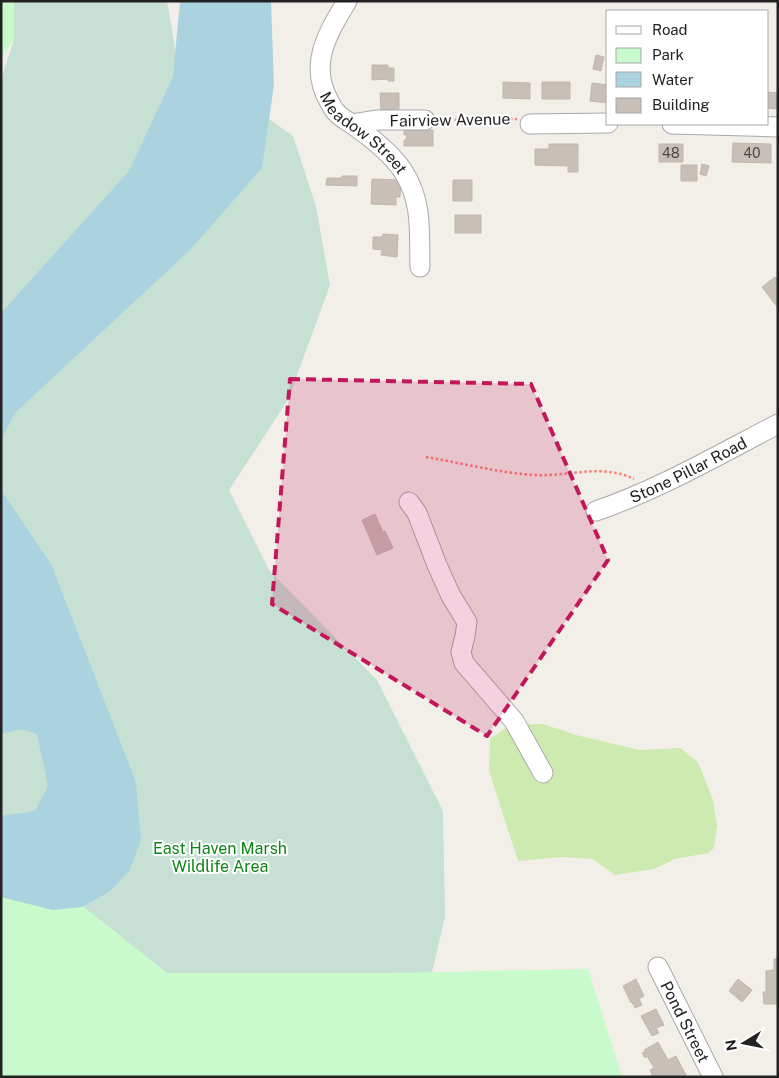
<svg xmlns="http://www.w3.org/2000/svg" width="779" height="1078" font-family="'Public Sans',sans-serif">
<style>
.grass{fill:#cdebb0}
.wetland{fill:#c6e0d4}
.park{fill:#c8facc}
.water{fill:#aad3df}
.building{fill:#c7bfb8;stroke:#c4b6ab}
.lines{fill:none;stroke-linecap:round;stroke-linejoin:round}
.minor-casing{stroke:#a9a9a9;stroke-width:21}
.path{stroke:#fa8072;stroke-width:2.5;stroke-dasharray:2.5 2.5;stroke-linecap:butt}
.minor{stroke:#fff;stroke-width:19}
.marked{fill:#c2185b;fill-opacity:0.2;stroke:#c2185b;stroke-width:4;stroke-dasharray:10 6;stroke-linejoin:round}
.labels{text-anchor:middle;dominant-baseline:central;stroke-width:4;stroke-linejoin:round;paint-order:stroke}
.number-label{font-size:14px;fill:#4b4948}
.street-label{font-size:16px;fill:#222;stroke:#fff}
.park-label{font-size:16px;fill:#0c8416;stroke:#fff}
</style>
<rect width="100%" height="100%" fill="#f2efe9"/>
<path class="grass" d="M543 724 576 735 640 750 680 748 698 762 713 800 717 825 714 848 708 853 675 859 654 869 615 875 593 859 562 857 518 861 489 771 490 739 510 725Z"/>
<path class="wetland" d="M14 1H167L176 53 293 136 316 206 330 285 288 400 229 490 269 570 377 680 443 811 445 917 407 1077H25L1 1073V80L14 39Z"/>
<path class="park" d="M1 1H14V39L1 59Z
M1 884 60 888 167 973H391L588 969 622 1077H1Z"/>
<path class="water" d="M180 1H271L274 85 262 168 191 249 15 413 1 440V313L129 171 173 77Z
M1 485 3 493 51 564 136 782 141 840 130 870 109 892 82 907 53 910 1 897V816L35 811 48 786 37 734 21 729 1 734Z"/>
<path class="building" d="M596 55 604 57 601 71 593 69Z
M372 65H388V68H394V81H388V79L372 80Z
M503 82 530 83V99L503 98Z
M542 82H570V99H542Z
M592 83 608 85V103L590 101Z
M768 92 778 93V109L768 108Z
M380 93H399V109L381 110Z
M404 130H433V146H404V140H406L407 135H404Z
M733 143 771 144V163L732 162Z
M549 144H578V172H568V166L535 165V149H549Z
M659 144H683V162H659Z
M702 164 709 166 706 176 700 174Z
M681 165H697V181H681Z
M342 176H357V186L326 185 327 178H342Z
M372 179 401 180 400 197H396V205L371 204Z
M453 180H472V201H453Z
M455 215H481V233H455Z
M383 234 398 235 397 257 381 255 382 250 373 249V237H382Z
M775 277 778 280V308L762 287Z
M375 514 383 532 385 531 393 548 377 555 362 520Z
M774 959H778V1004H764L763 992H766V971L774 970Z
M636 979 644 996 639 999 642 1005 635 1008 632 1002 631 1003 623 986Z
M738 979 752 990 742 1002 729 991Z
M656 1009 664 1025 656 1028 659 1033 652 1036 641 1016Z
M658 1042 668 1060 676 1056 687 1077H653L650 1070 654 1068 647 1056 645 1058 642 1053 645 1052 644 1050Z"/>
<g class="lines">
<defs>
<g id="minor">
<path id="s1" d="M347 1C328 33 308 64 329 101 331 105 333 110 337 113 342 119 350 122 356 127 373 139 391 153 403 171 423 202 419 232 420 267"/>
<path d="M352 124 378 120H425"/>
<path d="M530 124 608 123"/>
<path d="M672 124 778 127"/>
<path d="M409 502 417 513 437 565 451 596 467 622 465 636 461 652 464 663 514 721 543 773"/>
<path id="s2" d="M596 511C660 489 718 455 778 424"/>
<path id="s3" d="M658 967 713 1077"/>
</g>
</defs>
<use href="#minor" class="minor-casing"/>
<path class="path" d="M440 120 517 119
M426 457C462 463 499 473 535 475 569 477 601 463 634 479"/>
<use href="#minor" class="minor"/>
</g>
<path class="marked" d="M290 379 531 384 608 560 487 736 272 604Z"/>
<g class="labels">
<g class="number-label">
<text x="671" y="153">48</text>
<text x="752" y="153">40</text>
</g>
<g class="street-label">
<text transform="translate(450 120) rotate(-1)">Fairview Avenue</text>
<text stroke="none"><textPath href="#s1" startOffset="155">Meadow Street</textPath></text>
<text stroke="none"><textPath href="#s2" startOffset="101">Stone Pillar Road</textPath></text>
<text stroke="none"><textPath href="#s3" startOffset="61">Pond Street</textPath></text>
</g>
<g class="park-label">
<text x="220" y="848">East Haven Marsh<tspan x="220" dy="18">Wildlife Area</tspan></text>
</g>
</g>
<rect width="779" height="1078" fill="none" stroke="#222222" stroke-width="5"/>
<rect x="606" y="10" width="162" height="115" fill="#ffffff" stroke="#a7a7a7"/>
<rect x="616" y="26" width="25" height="8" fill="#ffffff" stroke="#a7a7a7"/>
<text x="652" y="35" font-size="15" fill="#222222">Road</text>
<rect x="616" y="48" width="25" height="15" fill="#c8facc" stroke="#a7a7a7"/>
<text x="652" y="60" font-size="15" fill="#222222">Park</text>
<rect x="616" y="72" width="25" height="15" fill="#aad3df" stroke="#a7a7a7"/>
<text x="652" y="85" font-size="15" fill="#222222">Water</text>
<rect x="616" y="98" width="25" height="15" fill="#c7bfb8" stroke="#a7a7a7"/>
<text x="652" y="110" font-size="15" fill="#222222">Building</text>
<g transform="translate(744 1043) rotate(260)" stroke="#ffffff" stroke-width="4" paint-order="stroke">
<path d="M0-4L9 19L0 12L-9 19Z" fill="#222222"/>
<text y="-8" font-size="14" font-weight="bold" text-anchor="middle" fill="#222222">N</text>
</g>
</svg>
